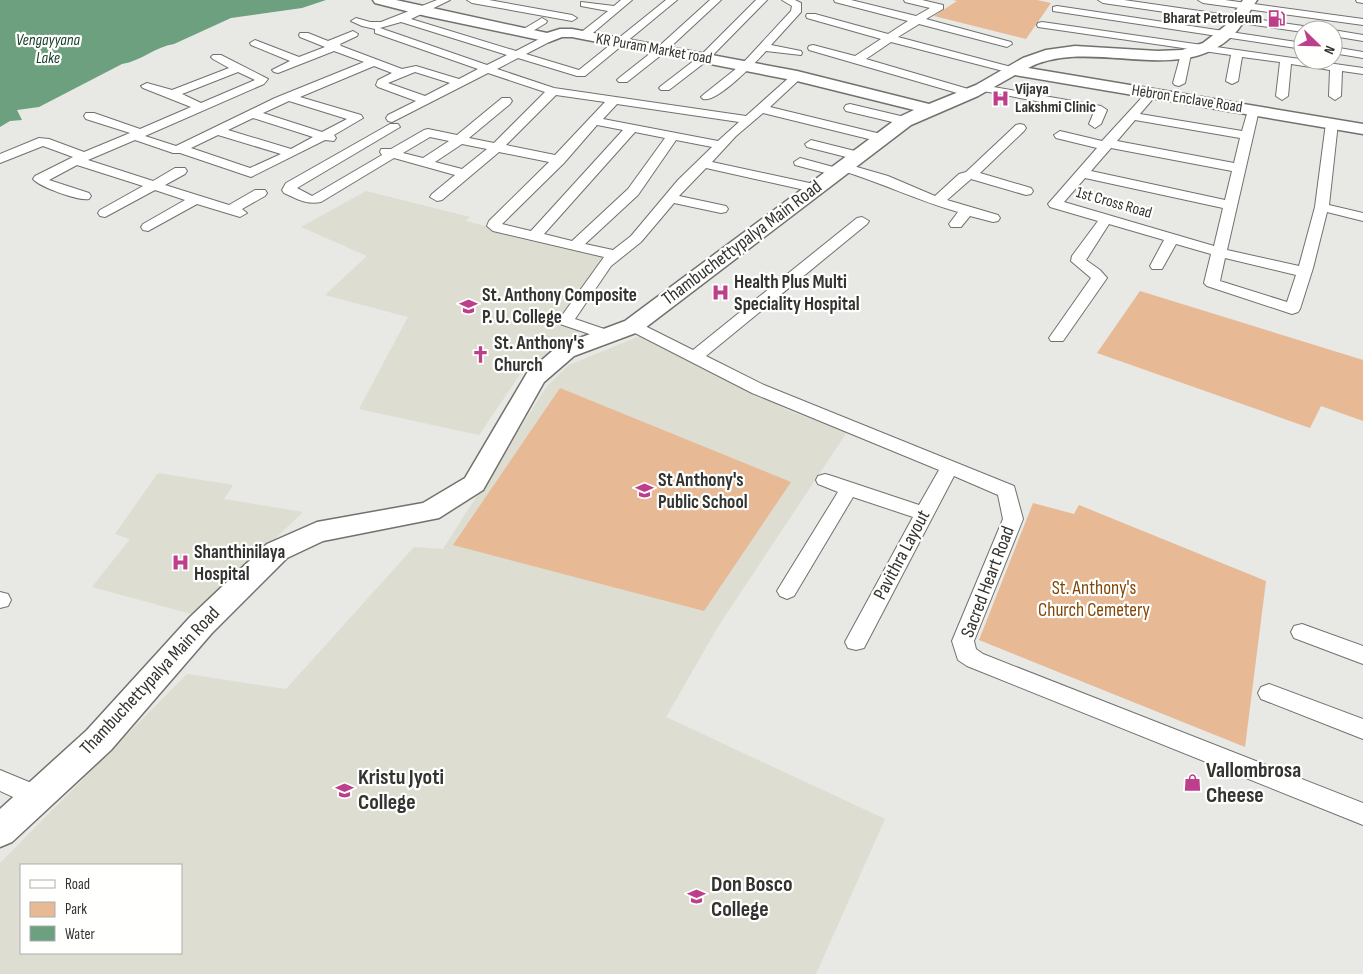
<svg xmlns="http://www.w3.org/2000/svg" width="1363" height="974" font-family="'Sofia Sans Condensed',sans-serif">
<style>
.built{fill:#ddddd2;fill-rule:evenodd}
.green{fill:#e7b995}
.water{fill:#6ca07f}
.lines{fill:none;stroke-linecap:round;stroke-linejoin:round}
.street-casing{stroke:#71726e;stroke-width:2}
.secondary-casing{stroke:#71726e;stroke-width:3}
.street{fill:#fff;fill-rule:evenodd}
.secondary{fill:#fff;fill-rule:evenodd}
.labels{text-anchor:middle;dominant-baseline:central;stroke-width:4.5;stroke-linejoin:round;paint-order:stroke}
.far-poi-label{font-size:16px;font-weight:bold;fill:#333332;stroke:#fffffe;text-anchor:end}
.far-water-label{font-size:16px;font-style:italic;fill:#123c25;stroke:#fffffe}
.far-street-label{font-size:16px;fill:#333332;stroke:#fffffe}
.street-label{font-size:19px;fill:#333332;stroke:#fffffe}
.poi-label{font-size:19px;font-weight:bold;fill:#333332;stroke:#fffffe;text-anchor:start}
.park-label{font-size:19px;fill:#804607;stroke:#fffffe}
.near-poi-label{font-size:22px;font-weight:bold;fill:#333332;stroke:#fffffe;text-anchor:start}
</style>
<rect width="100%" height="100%" fill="#e8e8e4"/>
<path class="built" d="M366 191 470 217 466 221 605 257 556 324 581 331 523 370 479 435 359 409 408 317 325 295 367 256 301 227Z
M642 335 787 410 847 432 719 625 666 717 885 819 816 974H0V863L187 674 286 689 414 547 443 549 547 386 569 365ZM21 865H181V953H21Z
M158 473 233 485 224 499 303 512 195 615 92 587 130 539 115 534Z"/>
<path class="green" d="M953 0H1037L1051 3 1026 39 934 16 957 1Z
M1140 291 1363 360V421L1321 406 1310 428 1097 353Z
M560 388 791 482 704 611 453 545Z
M1033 503 1074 514 1079 505 1266 581 1245 747 979 640Z"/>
<path class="water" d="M0 0H326L302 8 231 18 174 44C155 47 141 61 122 64L39 107 17 110 22 120 10 121 0 127Z"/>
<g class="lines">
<defs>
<path id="street" d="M437 0H450L411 19 516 51 545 36H553L554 38 553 40 526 54 579 70 666 0H677L585 76H577L518 58 497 69 554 88 746 116 793 74H801L803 76 801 78 770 107 885 135 887 138 881 142 763 113 736 136 712 162 814 184 821 188 814 192 706 168 679 196 726 206 728 209 726 212 721 213 674 203 641 242 611 266 575 319 616 333 618 336 616 339 610 341 560 324 558 321 604 257 493 231 487 226 489 221 549 162 499 152 442 200 437 201 430 197 432 194 455 175 394 158 321 202C307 205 297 199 284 193L282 190 286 183 390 124H398L400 127 297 188 312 196 382 155 380 152 381 149H391L424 130 428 129 457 135 502 98H510L512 101 510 104 469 138 494 143 545 92 488 73 392 122 388 121 386 118 388 115 416 101 378 87 376 85 378 80 392 73 374 66 300 97 361 115 363 118 334 135 336 138 334 141 325 140 251 177 180 153H173L135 140 88 160 153 181 175 168H185L187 171 185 174 165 185 229 205 255 190H265L267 193 265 196 242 209 247 213 240 217 197 204 148 231 143 230 141 227 143 224 185 200 155 190 105 217 100 216 98 213 100 210 143 186 77 165 49 180 89 193 91 196 89 199C78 201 40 187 33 179L35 176 73 157 43 146 0 163V154L39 138 49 139 84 152 130 133 86 119 84 116 86 113H94L140 129 191 107 143 88 141 86 147 83 172 90 229 68 213 59 211 57 213 55H221L268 79 264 84 145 136 176 146 275 98 364 62 334 51 278 73 274 72 272 70 290 61 251 45 250 43 255 40 299 57 325 47 300 37 299 35 300 33H308L328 41 353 31 358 34 357 36 340 44 341 46 402 69 416 66 459 79 478 69 375 33V29L362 26 351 21 356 18 370 22H381ZM401 22 507 55 487 65 380 28ZM238 72 255 80 201 103 182 94ZM415 72 450 83 425 96 388 83ZM556 95 605 102 555 155 506 145ZM289 101 347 119 322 132 263 113ZM617 104 739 122 718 141 603 119ZM253 118 313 137 291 149 228 130ZM597 125 623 130 531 231 502 224 564 163ZM635 132 665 138 628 189 572 241 544 234ZM218 135 281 154 250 168 191 148ZM430 137 449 141 423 158 403 153ZM676 140 712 147 678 180 631 236 613 250 585 244 638 195ZM462 144 487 149 462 169 435 162Z
M467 0H489L572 15 577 18 572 21 472 3Z
M621 0H632L587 38H579L578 36 579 34 608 11 581 6V2L614 6Z
M710 0H721L665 52 627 82H619L617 80 619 78 657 48Z
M756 0H767L708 60 669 90H661L659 88 661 86 700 56Z
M782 0H795L801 3V12L771 45 801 51 802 53 801 55 766 51C756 62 717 103 703 99L701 97 703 95 742 64 791 11 792 6Z
M834 0H851L916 16 930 8 905 2 904 0H922L943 5V9L926 19 1011 42 1012 44 1007 47 919 24 898 37 1015 68 1017 70 1011 73 891 42 866 59 975 91 977 93 975 95 971 97 809 50 808 48 809 46 813 45 855 56 881 39 807 18 806 16 807 14H815L888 34 908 21 835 2Z
M1098 0H1124L1310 27 1315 30H1303V32L1103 3Z
M1198 0H1225L1363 19V25L1203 3Z
M1356 0H1363V3L1357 2Z
M1057 6 1303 43V49L1053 11V7Z
M542 18 547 21 546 23 526 35 522 36 517 33Z
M1042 22 1363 68V74L1342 71 1341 96 1335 100 1329 96 1330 70 1291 64 1288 96 1282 100 1276 96 1280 62 1242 57 1238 81 1232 84 1226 81 1231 55 1038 27 1037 25 1038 23Z
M1333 30 1363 35V41L1333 36Z
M1333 47 1363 52V58L1333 53Z
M1186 51 1191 54 1185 83 1179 86 1175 85 1173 83 1181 54Z
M982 85 1101 106 1107 110 1101 124 1095 128 1089 124 1094 112 978 90 976 88 978 86Z
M1151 90 1157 94 1140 114 1242 131 1249 107H1257L1259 110 1227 250 1299 266 1315 207 1326 123 1332 119 1338 123 1329 205 1363 213V221L1327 212 1313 268 1300 309 1298 312 1292 314 1207 286 1204 283 1211 254 1176 244 1162 269H1152L1150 266 1164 240 1109 224 1086 260 1100 270 1107 278 1063 341H1051L1049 338 1091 278 1071 261 1072 256 1098 221 1050 207 1048 204 1097 148 1056 138 1054 135 1060 131 1102 141 1147 92ZM1135 120 1240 138 1234 163 1117 141ZM1111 148 1232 171 1225 200 1091 171ZM1085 178 1223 208 1214 246 1064 202ZM1225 258 1296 275 1287 302 1220 281Z
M850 104 909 118 911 121 905 125 846 111 844 108 846 105Z
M1020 124 1024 125 1026 128 1024 131 980 173 1031 188 1033 191 1031 194 1026 195 971 179 947 200 998 215 1000 218 998 221 993 222 970 216 961 227H951L949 224 958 212C919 201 882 183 843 171L842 175 837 176 795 165 794 162 800 158 837 168 838 164 843 163 888 176 935 196 959 174 966 172 1016 125Z
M811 140 863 153 864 156 858 160 807 147 805 144Z
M862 217 869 221 867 224 706 356 764 385 1014 486 1023 519 974 641 976 649 983 654 1363 803V825L967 666 958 660 952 641 1003 519 998 495 954 476 864 648 856 650 848 648 845 642 913 517 853 497 794 596 787 599 780 596 777 591 780 586 838 492 818 484 816 480 818 476 825 474 832 476 919 505 939 470 752 393 627 329 625 326 627 323H639L693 350 857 218Z
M0 592 8 594 11 600 8 606 0 608Z
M1302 624 1363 646V664L1294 638 1291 632 1294 626Z
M1269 684 1363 719V739L1261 699 1258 693 1261 687Z
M0 770 46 789 49 797 46 805 37 808 0 791Z"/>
<path id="secondary" d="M373 0H396L547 33 560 29H572L797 71 929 104 976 85 1023 58 1046 50 1075 46 1158 51 1182 50 1203 43 1225 26 1243 0H1257C1250 10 1244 23 1236 32 1183 90 1092 35 1028 68L1363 124V134L1015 75 978 96 911 125 641 331 574 356 544 382 483 490 439 518 323 541 287 558 212 633 111 750 12 842 0 847V809L87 730 190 617 267 544 317 522 423 503 465 478 527 373 558 346 625 321 899 117 914 110 797 81 572 37H562L549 42 426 16 375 3Z"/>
</defs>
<use href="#street" class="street-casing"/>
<use href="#secondary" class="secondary-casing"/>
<use href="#street" class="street"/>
<use href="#secondary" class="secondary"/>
</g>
<defs>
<symbol id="fuel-bare" viewBox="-9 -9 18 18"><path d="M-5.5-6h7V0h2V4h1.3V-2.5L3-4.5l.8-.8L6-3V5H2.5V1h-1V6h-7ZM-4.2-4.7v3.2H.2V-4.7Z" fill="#bd3e8a" stroke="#fffffe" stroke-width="2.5" paint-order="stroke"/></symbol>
<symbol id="hospital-bare" viewBox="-9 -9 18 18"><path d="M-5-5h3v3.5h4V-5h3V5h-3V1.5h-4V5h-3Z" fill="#bd3e8a" stroke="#fffffe" stroke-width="2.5" paint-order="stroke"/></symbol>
<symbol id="university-bare" viewBox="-9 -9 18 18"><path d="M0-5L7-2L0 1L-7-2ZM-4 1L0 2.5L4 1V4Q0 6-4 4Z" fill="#bd3e8a" stroke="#fffffe" stroke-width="2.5" paint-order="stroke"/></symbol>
<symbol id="church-bare" viewBox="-9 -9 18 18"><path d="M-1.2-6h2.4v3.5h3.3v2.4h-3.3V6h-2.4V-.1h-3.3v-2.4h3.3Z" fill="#bd3e8a" stroke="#fffffe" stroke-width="2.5" paint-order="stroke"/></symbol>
<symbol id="school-bare" viewBox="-9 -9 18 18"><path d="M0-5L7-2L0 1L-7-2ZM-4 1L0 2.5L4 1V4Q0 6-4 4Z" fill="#bd3e8a" stroke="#fffffe" stroke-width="2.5" paint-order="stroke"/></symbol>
<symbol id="shop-bare" viewBox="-9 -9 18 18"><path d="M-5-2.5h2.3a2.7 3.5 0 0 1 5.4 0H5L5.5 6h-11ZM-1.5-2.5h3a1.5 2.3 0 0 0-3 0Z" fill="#bd3e8a" stroke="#fffffe" stroke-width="2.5" paint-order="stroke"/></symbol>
</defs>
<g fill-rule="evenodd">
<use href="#fuel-bare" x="1264" y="6" width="25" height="25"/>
<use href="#hospital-bare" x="988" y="86" width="25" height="25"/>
<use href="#hospital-bare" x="708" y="280" width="25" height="25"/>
<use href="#university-bare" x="456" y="294" width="25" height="25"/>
<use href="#church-bare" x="468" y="342" width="25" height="25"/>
<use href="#school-bare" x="632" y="478" width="25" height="25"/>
<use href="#hospital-bare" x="168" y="550" width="25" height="25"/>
<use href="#shop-bare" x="1180" y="770" width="25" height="25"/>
<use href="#university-bare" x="332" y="778" width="25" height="25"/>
<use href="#university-bare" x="684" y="884" width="25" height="25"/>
</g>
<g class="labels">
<g class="far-poi-label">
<text x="1262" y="18">Bharat Petroleum</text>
<text x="1015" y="89" text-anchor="start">Vijaya<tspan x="1015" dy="18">Lakshmi Clinic</tspan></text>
</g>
<g class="far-water-label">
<text x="48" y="40">Vengayyana<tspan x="48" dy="18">Lake</tspan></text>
</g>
<g class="far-street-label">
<text transform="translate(654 49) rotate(10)">KR Puram Market road</text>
<text transform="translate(1187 99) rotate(9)">Hebron Enclave Road</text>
<text transform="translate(1114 203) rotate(16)">1st Cross Road</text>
</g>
<g class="street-label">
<text transform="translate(742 243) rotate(-37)">Thambuchettypalya Main Road</text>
<text transform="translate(902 555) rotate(-62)">Pavithra Layout</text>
<text transform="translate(988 582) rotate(-69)">Sacred Heart Road</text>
<text transform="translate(150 681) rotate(-47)">Thambuchettypalya Main Road</text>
</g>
<g class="poi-label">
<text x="734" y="282">Health Plus Multi<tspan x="734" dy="22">Speciality Hospital</tspan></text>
<text x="482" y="295">St. Anthony Composite<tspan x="482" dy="22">P. U. College</tspan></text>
<text x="494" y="343">St. Anthony's<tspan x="494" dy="22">Church</tspan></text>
<text x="658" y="480">St Anthony's<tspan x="658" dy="22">Public School</tspan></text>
<text x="194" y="552">Shanthinilaya<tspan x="194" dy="22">Hospital</tspan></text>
</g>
<g class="park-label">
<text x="1094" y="588">St. Anthony's<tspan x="1094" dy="22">Church Cemetery</tspan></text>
</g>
<g class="near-poi-label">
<text x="1206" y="770">Vallombrosa<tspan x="1206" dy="25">Cheese</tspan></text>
<text x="358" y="777">Kristu Jyoti<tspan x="358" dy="25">College</tspan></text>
<text x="711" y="884">Don Bosco<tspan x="711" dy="25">College</tspan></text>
</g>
</g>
<rect x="20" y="864" width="162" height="90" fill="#fffffe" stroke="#adadac"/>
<rect x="30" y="880" width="25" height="8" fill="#ffffff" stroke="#adadac"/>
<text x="65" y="889" font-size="15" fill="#333332">Road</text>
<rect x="30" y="902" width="25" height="15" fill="#e7b995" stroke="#adadac"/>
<text x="65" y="914" font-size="15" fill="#333332">Park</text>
<rect x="30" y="926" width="25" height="15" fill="#6ca07f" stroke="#adadac"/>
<text x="65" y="939" font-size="15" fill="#333332">Water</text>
<g transform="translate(1318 45) rotate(113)"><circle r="24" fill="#fffffe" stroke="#adadac"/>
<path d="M0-4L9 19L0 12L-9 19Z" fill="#bd3e8a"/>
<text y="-8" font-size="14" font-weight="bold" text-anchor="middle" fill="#333332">N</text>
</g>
</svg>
